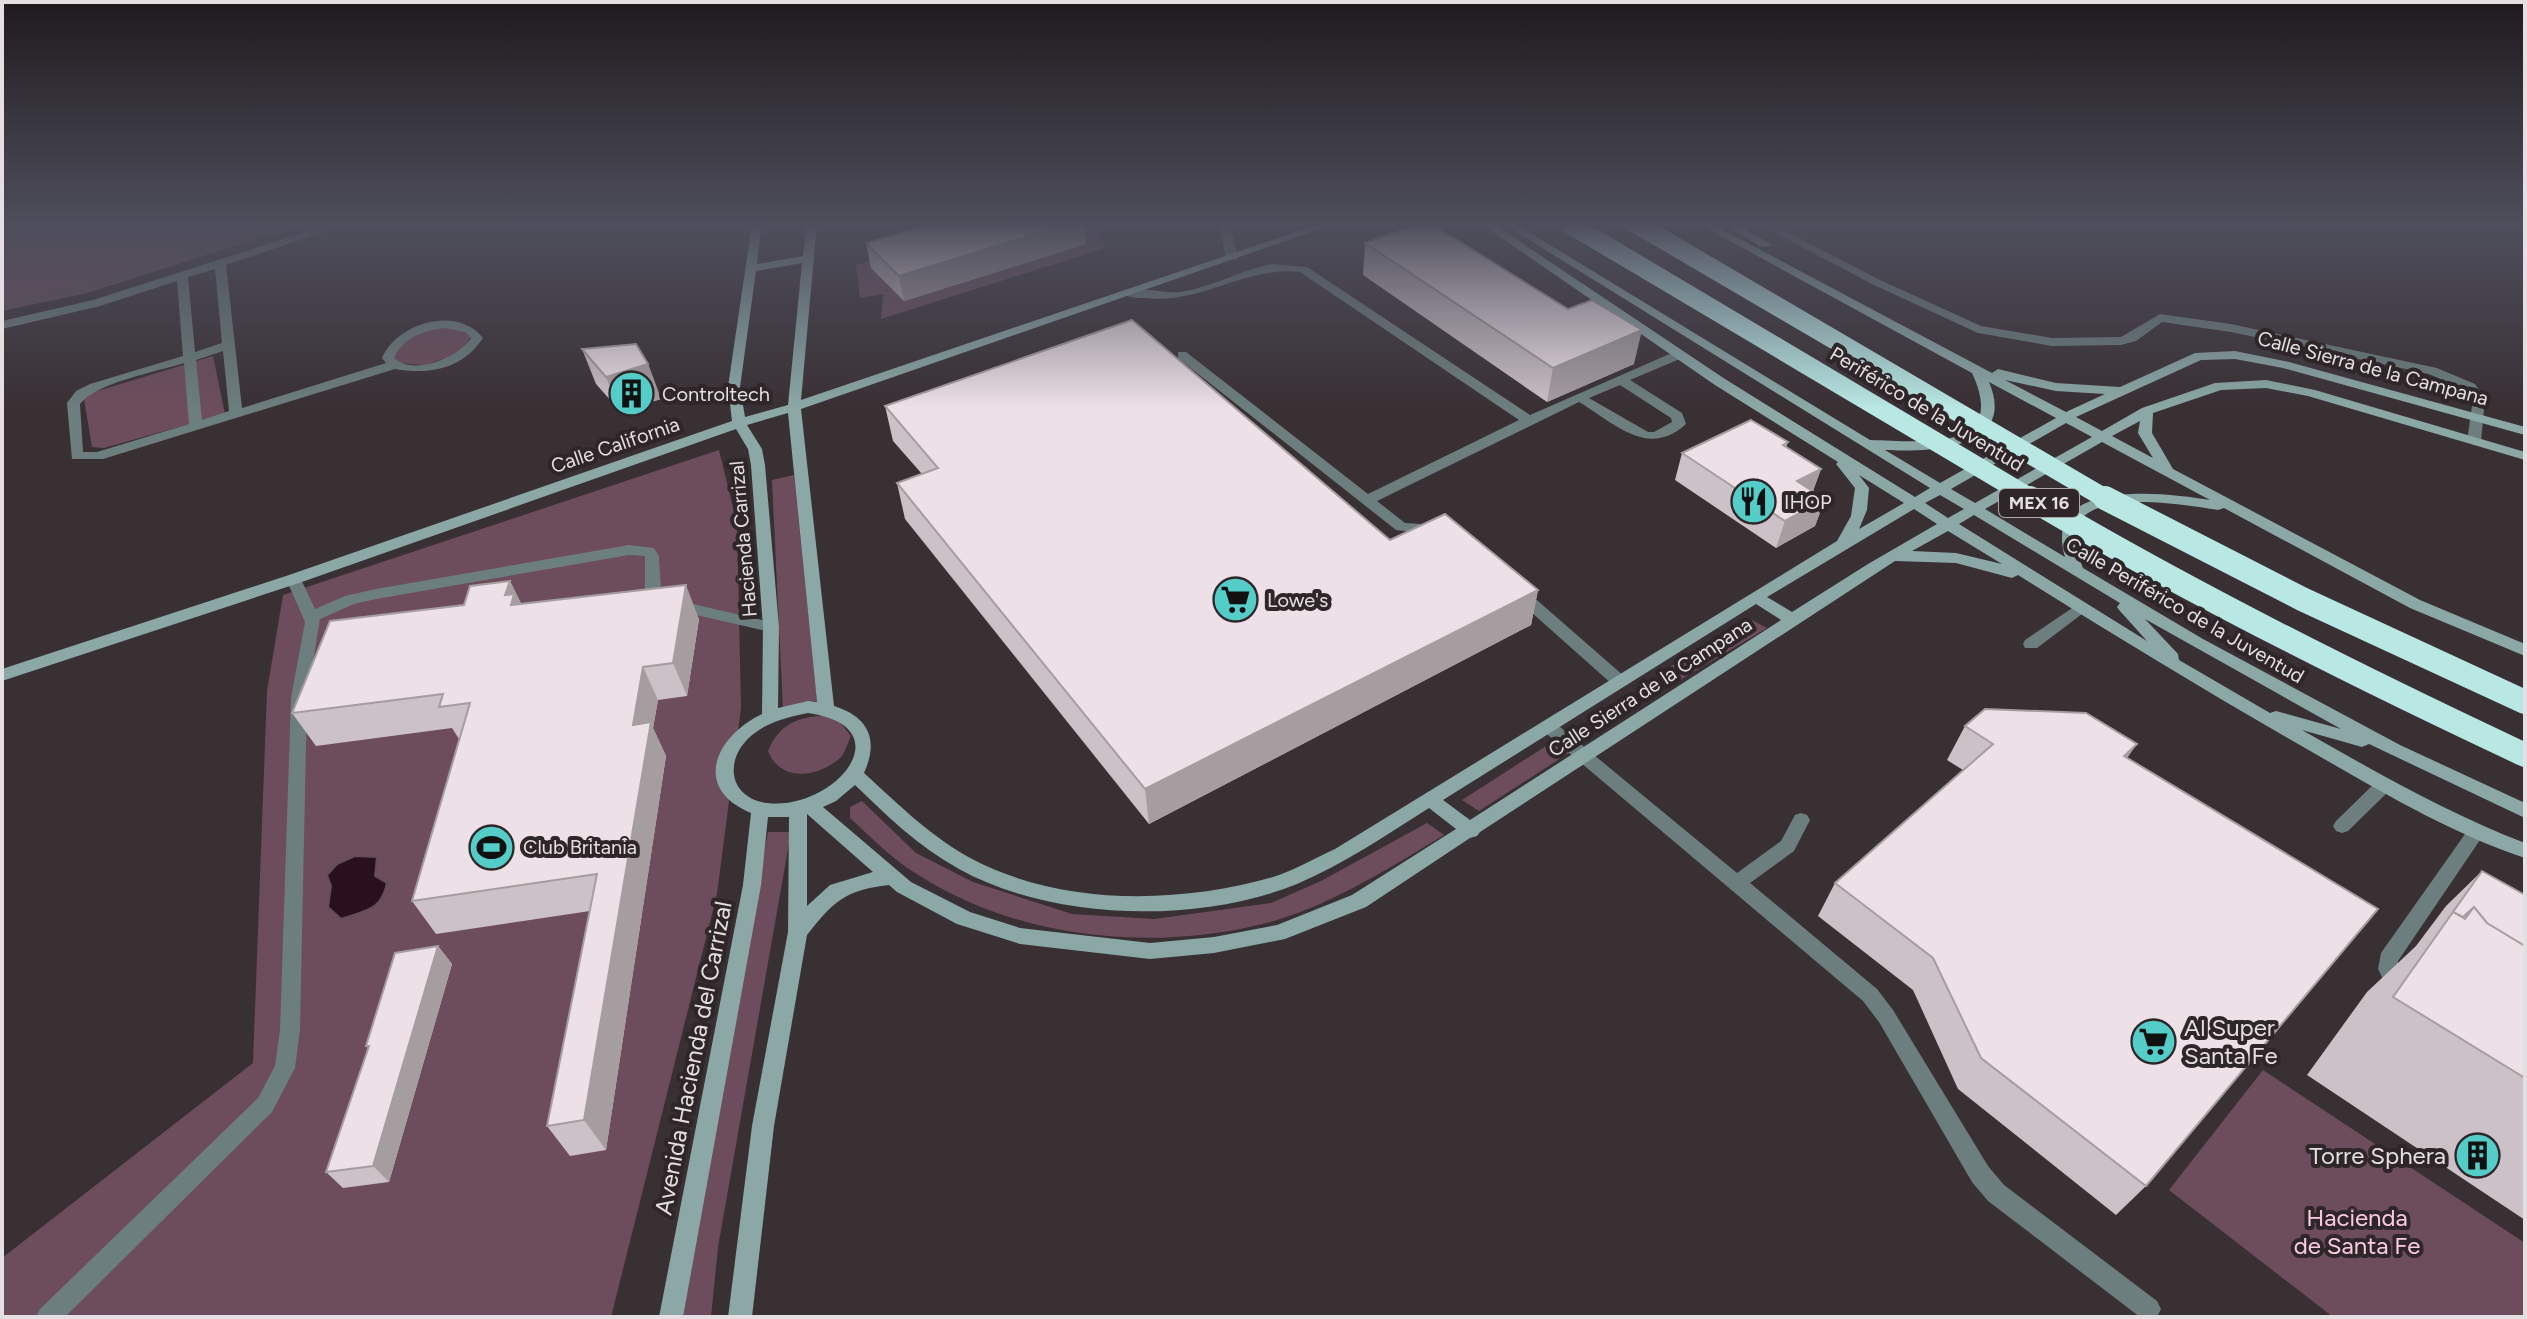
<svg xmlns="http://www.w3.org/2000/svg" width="2527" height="1319" font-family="Figtree,sans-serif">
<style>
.green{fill:#6d4d5c}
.water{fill:#2a101e;stroke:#624e58;stroke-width:2}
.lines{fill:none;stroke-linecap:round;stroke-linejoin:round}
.stream{stroke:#624e58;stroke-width:8}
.lane{fill:#6c7e7d;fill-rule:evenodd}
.street{fill:#6c7e7d;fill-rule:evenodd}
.secondary{fill:#8ba8a6;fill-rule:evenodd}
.highway-bridge-far1{stroke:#b8e7e4;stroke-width:19}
.highway-bridge{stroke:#b8e7e4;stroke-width:24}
.wall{fill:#ccc1c6}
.shaded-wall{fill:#a69da1}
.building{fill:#ede0e6;stroke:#a69da1;stroke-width:2}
.labels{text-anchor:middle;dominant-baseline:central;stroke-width:8;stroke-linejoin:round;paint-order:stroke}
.shield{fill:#2f262a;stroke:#aea8aa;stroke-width:2}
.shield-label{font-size:18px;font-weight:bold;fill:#e5dfe1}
.street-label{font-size:20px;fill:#e5dfe1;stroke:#2f262a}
.poi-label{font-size:20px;fill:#e5dfe1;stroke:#2f262a;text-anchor:start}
.near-poi-label{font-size:24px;fill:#e5dfe1;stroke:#2f262a;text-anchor:start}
.near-street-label{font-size:24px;fill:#e5dfe1;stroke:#2f262a}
.near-park-label{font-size:24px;fill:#fbcae1;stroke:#2f262a}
</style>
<rect width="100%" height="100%" fill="#393034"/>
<path class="green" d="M49 223H306L87 293 2 311V234Z
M1003 223H1095L1105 248 881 319 883 294 860 298 856 265Z
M459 327 471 336 461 353 425 365 397 363 392 356C410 329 428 328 459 327Z
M213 356 225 414 104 448 92 447 84 399 94 392Z
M719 450 737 524 741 708 717 894 611 1317H2V1258L253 1063 267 691 283 595Z
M794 475 817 701 803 702 783 710 772 480Z
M1748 618 1767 628 1680 680 1665 670Z
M834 715 851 736C847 744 845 754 839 759 816 778 780 782 768 751 781 720 803 716 834 715Z
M1560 737 1578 747 1479 811 1462 800Z
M862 801 916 853 973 882 1072 914 1154 919 1271 903 1321 881 1427 823 1444 835C1393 866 1334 903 1277 920 1160 953 1023 941 920 876 894 861 872 838 850 818V807Z
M768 832H791L718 1247 711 1317H677Z
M2263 1070 2525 1243V1317H2333L2169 1190Z"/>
<path class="water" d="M355 856 377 857 375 876 387 883C381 911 366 910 341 919L328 907 331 886 327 875 337 864Z"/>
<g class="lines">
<path class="stream" d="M2 306 89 286 286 223"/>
<path class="lane" d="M1224 223 1233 225 1231 229 1238 258 1236 260 1226 258 1220 229Z
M1757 223H1770L1880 280 1981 326 2052 338 2121 337 2160 314 2231 324 2437 368 2475 384 2485 399 2481 441 2474 445 2467 441 2473 399 2465 390 2429 374 2231 332 2162 322 2136 341 2121 345 2052 346 1978 333 1872 284Z
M1272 264 1307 267 1530 415 1674 352H1682V358L1630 380 1682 413 1686 424C1648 459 1614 423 1579 402L1377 501 1405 523 1436 525 1443 530 1436 535 1396 530 1178 358V352H1186L1368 494 1519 420 1300 272C1245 266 1202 304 1146 298 1137 298 1129 298 1122 293 1135 285 1162 294 1179 292 1211 288 1240 270 1272 264ZM1620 385 1671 418 1672 422 1654 432H1648L1589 398Z
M629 545 654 548 659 556 661 591 667 598 771 622 779 627 771 632 657 606 645 592V556L629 555 376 599 354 604 320 619 307 698 300 1030 295 1068 272 1112 65 1317H36L40 1309 258 1098 275 1066 280 1030 291 698 305 622 286 579 289 575H299L315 609 345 596 376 589Z
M1518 587 1523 588 1625 677 1627 681 1625 685H1613L1513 596 1510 592 1513 588Z
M2081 602 2086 603 2089 607 2086 611 2037 648H2025L2023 644 2025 640Z
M1548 720 1554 722 1737 873 1781 841 1795 815 1801 813 1807 815 1810 820 1794 851 1750 883 1877 989 1893 1010 1988 1166 2004 1185 2157 1301 2161 1309 2157 1317H2140L1988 1201 1972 1182 1879 1022 1863 1001 1542 730 1540 726 1542 722Z
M2384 778 2390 780 2393 785 2390 790 2348 831 2342 833 2336 831 2333 826 2336 821 2378 780Z
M2476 825 2482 827 2485 832 2482 837 2398 961V967L2410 987 2407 993C2392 999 2384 981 2378 969L2381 953 2470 827Z"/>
<path class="street" d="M334 223H350L226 265 242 408 386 363 382 358C397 323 457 305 483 338 463 369 429 375 395 369L103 459H72L67 403 76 391 90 384 183 356 177 281 100 306 2 329V321L93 300ZM215 269 222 343 195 352 188 277ZM444 328 465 332 471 338C458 358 414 376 394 358 403 337 424 331 444 328ZM223 351 229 411 202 420 196 360ZM184 363 189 424 97 452H83L80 404C98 382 156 372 184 363Z"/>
<path class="secondary" d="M752 223H762L757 264 803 256 807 223H817L801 400 1322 223H1337L801 409 834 706C869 717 879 740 864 773 898 804 932 838 974 860 1063 906 1179 904 1273 877 1295 870 1315 858 1335 849L1837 541 1851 516 1855 488 1836 464 1838 462 1715 385 1480 223H1492L1725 379 1915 497 1930 488 1502 223H1514L1870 440C1919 441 2010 454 1972 373L1697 223H1710L1992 373 1998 369 2056 383 2120 387 2195 353 2235 351 2289 362 2525 427V435L2283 368 2235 359 2201 360 2076 417 2102 431 2142 408 2215 383 2266 380 2315 390 2525 452V460L2308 396 2266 388 2221 390 2153 413 2152 433 2173 469 2420 600 2525 644V656L2410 608 2224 508 2218 510C2185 505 2067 483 2075 544 2076 552 2080 560 2083 568L2203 639 2400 745 2525 803V818L2369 744 2362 747 2302 730C2374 771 2447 813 2525 843V858C2450 833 2380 791 2312 752 2212 695 2115 636 2018 575L2012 578 1956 563 1895 561 1480 832 1477 836 1470 838 1366 907 1285 939 1214 953 1150 959 1020 944 957 924 897 892 889 885C845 890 834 901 807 935L774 1126 752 1317H728L752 1126 788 932 789 817H768L761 885 683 1317H659L743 885 751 813C691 788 716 736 762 714L763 627 751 465 748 449 736 429 299 583 2 681V669L289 575 732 421 728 387ZM802 263 788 405 745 417 740 387 756 271ZM2005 380 2056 391 2105 394 2066 412ZM1989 382 2056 418 1940 483 1885 450C1929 452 2018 450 1989 382ZM788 413 817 702 808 701 778 708 779 627 765 465 762 449 747 425ZM2140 421 2138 433 2153 458 2112 436ZM2066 423 2092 437 1975 503 1951 489ZM2102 442 2210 500C2165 493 2041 477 2065 557L1985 509ZM1859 475 1904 503 1859 529 1867 510 1869 488ZM1940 495 1964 509 1948 518 1925 503ZM1914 509 1937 524 1868 564 1792 612 1767 597ZM1974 515 2120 603 2117 607 2120 611 2147 641 1959 524ZM1948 531 2002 564 1956 553 1912 551ZM1756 604 1781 620 1470 820 1443 800ZM2145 619 2341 729 2276 711 2270 713 2179 660 2178 654ZM808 713C905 727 834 811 767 803 728 798 724 759 751 736 767 722 788 717 808 713ZM855 785C887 816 919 847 959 869 1053 921 1198 924 1297 884 1344 864 1386 835 1429 808L1456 829 1352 895 1277 925 1214 937 1150 943 1020 928 970 912 911 882 823 807 836 801ZM807 814 873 872 830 885 807 906Z
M1721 223H1734L1772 245 1762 247Z"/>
<path class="highway-bridge-far1" d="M1568 223 2034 500
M1635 223 2108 500"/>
<path class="highway-bridge" d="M2030 498C2190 593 2356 676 2525 755
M2105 498 2302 599 2525 702"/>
</g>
<path class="wall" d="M866 243 1086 244 904 301 871 268Z
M1365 243 1634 364 1547 402 1363 275Z
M582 349 648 364 661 399 620 411 596 384Z
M885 406 1390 540 1538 590 1531 625 1149 824 905 519 897 483 922 474 893 441Z
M1788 442 1786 447 1821 469 1813 491 1825 499 1815 526 1776 548 1675 480 1682 453Z
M510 581 521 604 699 619 687 696 658 700 653 728 666 756 606 1150 570 1156 547 1126 590 911 436 934 412 901 459 739 452 728 316 746 292 713Z
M1965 726 2128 758 2146 1186 2116 1215 1958 1089 1913 990 1818 916 1835 883 1963 770 1947 760Z
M2482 871 2525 895V1220L2307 1075 2367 992 2416 946 2446 906Z
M438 946 452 964 389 1182 343 1188 326 1172 368 1048 366 1046Z"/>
<path class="shaded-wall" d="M1071 223H1084L1086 244 904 301 899 276Z
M1642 330 1634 364 1547 402 1553 368Z
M648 364 661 399 620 411 606 377Z
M1821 469 1811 496 1797 481Z
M1825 499 1815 526 1776 548 1785 521Z
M510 581 527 615 528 638 505 595Z
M686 585 699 619 687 696 673 663Z
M1538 590 1531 625 1149 824 1145 789Z
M643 667 658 700 653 728 666 756 606 1150 584 1120 633 725Z
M2137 744 2114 777 2124 756Z
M438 946 452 964 389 1182 373 1166Z"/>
<path class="building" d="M934 223H1071L899 276 866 243Z
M1421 223H1430L1568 309 1592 300 1642 330 1553 368 1365 243Z
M1132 320 1390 540 1445 514 1538 590 1145 789 897 483 938 468 885 406Z
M636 344 648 364 606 377 582 349Z
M1751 420 1788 442 1783 445 1821 469 1797 481 1825 499 1785 521 1682 453Z
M510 581 505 595 514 594 511 605 686 585 673 663 643 667 633 725 651 722 584 1120 547 1126 597 874 412 901 470 703 439 707 443 694 292 713 330 621 464 605 470 586Z
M1985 709 2086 713 2137 744 2124 756 2378 909 2146 1186 1981 1058 1933 958 1835 883 1993 744 1965 726Z
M2482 871 2525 895V946L2487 923 2474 907 2463 917 2453 912Z
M2474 907 2487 923 2525 946V1078L2393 997 2453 912 2465 919Z
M438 946 373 1166 326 1172 369 1046H366L395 953Z"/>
<linearGradient id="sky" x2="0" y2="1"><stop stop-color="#1f1a1d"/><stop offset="0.55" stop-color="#4e4e5c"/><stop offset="1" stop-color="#4e4e5c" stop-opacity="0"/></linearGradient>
<rect width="2527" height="408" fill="url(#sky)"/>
<defs>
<symbol id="building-disc" viewBox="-11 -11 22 22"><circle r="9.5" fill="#54cdc8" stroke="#2f262a"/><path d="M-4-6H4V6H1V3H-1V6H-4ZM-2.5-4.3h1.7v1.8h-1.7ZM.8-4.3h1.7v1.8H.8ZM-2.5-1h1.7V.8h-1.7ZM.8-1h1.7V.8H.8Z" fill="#111"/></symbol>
<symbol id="restaurant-disc" viewBox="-11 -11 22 22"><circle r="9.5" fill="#54cdc8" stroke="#2f262a"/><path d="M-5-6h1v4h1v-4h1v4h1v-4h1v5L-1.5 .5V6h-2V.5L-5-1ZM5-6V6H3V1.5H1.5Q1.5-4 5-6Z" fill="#111"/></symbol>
<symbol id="supermarket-disc" viewBox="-11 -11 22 22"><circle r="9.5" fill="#54cdc8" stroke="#2f262a"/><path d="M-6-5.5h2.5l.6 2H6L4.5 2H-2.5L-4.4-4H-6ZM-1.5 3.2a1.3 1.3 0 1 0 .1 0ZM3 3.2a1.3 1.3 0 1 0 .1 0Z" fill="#111"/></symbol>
<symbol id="stadium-disc" viewBox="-11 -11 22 22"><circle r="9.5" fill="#54cdc8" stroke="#2f262a"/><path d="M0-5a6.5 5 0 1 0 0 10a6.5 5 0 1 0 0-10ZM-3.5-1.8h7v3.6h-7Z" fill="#111"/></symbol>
</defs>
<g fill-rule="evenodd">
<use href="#building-disc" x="606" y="368" width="51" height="51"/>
<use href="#restaurant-disc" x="1728" y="476" width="51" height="51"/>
<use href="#supermarket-disc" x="1210" y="574" width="51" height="51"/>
<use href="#stadium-disc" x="466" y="822" width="51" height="51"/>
<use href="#supermarket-disc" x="2128" y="1016" width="51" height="51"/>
<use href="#building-disc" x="2452" y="1130" width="51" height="51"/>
</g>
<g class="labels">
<rect class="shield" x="1999" y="489" width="80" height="28" rx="6"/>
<g class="shield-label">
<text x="2039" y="503">MEX 16</text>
</g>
<g class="street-label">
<text transform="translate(2373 368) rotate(15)">Calle Sierra de la Campana</text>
<text transform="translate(1927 409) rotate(31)">Periférico de la Juventud</text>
<text transform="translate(615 445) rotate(-19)">Calle California</text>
<text transform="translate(743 539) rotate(-95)">Hacienda Carrizal</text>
<text transform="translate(2185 610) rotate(30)">Calle Periférico de la Juventud</text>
<text transform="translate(1650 687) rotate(-33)">Calle Sierra de la Campana</text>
</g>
<g class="poi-label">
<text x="662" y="394">Controltech</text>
<text x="1784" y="502">IHOP</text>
<text x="1267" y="600">Lowe's</text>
<text x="523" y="847">Club Britania</text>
</g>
<g class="near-poi-label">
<text x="2184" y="1027">Al Super<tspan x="2184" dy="28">Santa Fe</tspan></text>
<text x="2446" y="1155" text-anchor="end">Torre Sphera</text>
</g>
<g class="near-street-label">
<text transform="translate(693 1058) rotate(-79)">Avenida Hacienda del Carrizal</text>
</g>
<g class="near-park-label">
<text x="2357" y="1217">Hacienda<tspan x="2357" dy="28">de Santa Fe</tspan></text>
</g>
</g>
<rect width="2527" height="1319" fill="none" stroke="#e5dfe1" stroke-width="8"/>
</svg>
